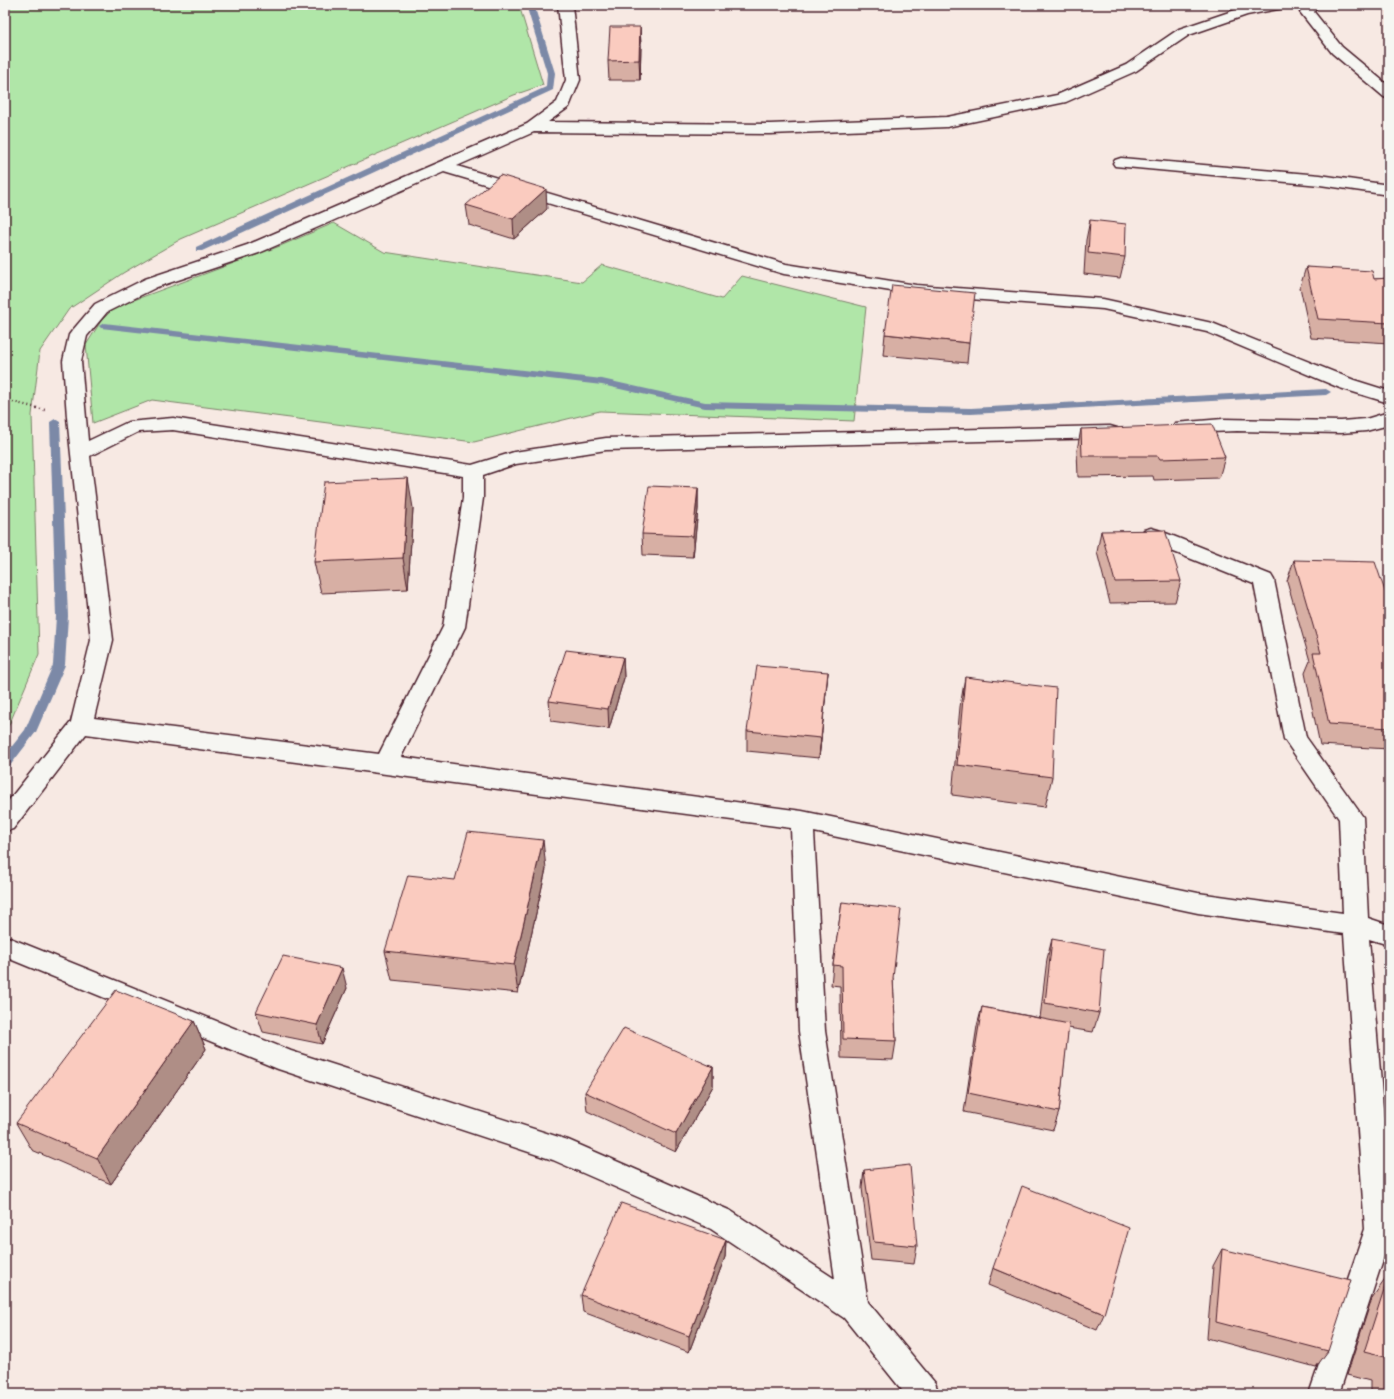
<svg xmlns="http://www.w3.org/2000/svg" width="1394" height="1399" font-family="'Architects Daughter',sans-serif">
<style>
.green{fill:#b0e6a8;stroke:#7d826a}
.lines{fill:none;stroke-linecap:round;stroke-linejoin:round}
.stream{fill:#7b89a7;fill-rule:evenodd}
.lane-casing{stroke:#4a1f2b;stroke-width:3}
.street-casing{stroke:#4a1f2b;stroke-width:3}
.path{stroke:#4a1f2b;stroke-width:2.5;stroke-dasharray:1 3;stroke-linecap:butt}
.lane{fill:#f6f6f2;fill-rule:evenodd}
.street{fill:#f6f6f2;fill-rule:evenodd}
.wall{fill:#d7afa4;stroke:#4a1f2b}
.shaded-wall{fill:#af8e86;stroke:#4a1f2b}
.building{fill:#facbbf;stroke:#4a1f2b}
</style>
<rect width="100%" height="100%" fill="#f7e9e3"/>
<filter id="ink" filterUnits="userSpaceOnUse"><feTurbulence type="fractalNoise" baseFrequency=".025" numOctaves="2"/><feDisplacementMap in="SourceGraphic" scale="8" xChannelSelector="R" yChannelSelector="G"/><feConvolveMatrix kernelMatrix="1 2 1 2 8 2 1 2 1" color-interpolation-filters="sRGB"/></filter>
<g filter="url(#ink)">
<path class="green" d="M5 5H519L543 85 514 95 181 239 123 273 69 309 40 351 32 415 39 654 9 725 5 730Z
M334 223 384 252 582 282 602 265 722 299 742 276 866 307 854 421 600 411 474 442 152 400 93 423 86 345 101 321 115 307 280 246Z"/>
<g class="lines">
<path class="stream" d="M526 5H534L555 73 553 90 202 251H196V247L546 87 547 73Z
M104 323 602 379 705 402 971 408 1326 389 1331 392 1326 395 971 414 705 408 602 385 101 328 99 326Z
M55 419 60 422 68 616 65 665 36 732 9 767 5 769V755L25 730 53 665 56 616 50 422Z"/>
<defs>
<path id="lane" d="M1304 5H1318L1314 12 1342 47 1389 86V99L1384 97 1332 53 1300 12Z"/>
<path id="street" d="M558 5H572L580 80 569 107 548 122 770 124 947 117 1057 95 1126 65 1179 29 1244 7 1286 5 1284 8 1247 15 1189 35 1136 71 1066 102 947 127 770 134 534 132 457 166 786 264 916 285 1103 299 1212 323 1354 380 1389 391V403L1340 388 1207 332 1103 309 916 295 784 274 444 172 259 253 157 287 107 312 87 336 81 361 88 441 128 422 173 418 472 465 514 452 606 438 1110 426 1117 428 1119 432 1117 436 1110 438 606 450 516 464 483 475V498L465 627 401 757 802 811 1198 893 1343 913 1339 819 1284 739 1254 584 1144 540 1141 535 1144 530 1151 528 1158 530 1271 575 1274 580 1306 737 1363 817 1368 918 1389 925V945L1369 939 1389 1180V1241L1339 1394H1309L1365 1229 1344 934 1198 913 814 832 825 1031 868 1302 935 1383 939 1394H905L844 1318 711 1229 553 1160 278 1069 5 957V936L291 1051 568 1140 731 1211 835 1279 799 1031 791 828 86 734 13 829 5 831V805L71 722 91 640 67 417 63 361 69 335 72 331 95 304 145 279 247 245 527 124 557 102 566 80ZM173 430 463 476V498L443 627 379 754 94 718 113 640 90 456 138 432Z
M1121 158 1320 175 1389 185V195L1320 185 1115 166 1113 163 1115 160Z
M1389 412V425L1366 431 1341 433 1237 431 1182 433 1175 431 1173 427 1175 423 1223 419 1341 421 1366 419Z"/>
</defs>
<use href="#lane" class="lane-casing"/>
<use href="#street" class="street-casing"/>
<path class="path" d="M5 400 45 410"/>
<use href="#lane" class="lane"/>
<use href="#street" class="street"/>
</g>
<path class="wall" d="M640 27 641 46 640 80H609L608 61Z
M466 205 547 209 514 239 469 225Z
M1090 220 1125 257 1120 278 1084 274 1086 240Z
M1306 267 1374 279 1389 278V343L1311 338 1300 287Z
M885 334 969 343 967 363 883 355Z
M1081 429 1225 457 1219 478 1154 480 1153 476 1078 477 1077 450Z
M698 488V509L693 557 643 555 642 534Z
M413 508 408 589 321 593 314 562Z
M1101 531 1181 581 1175 602 1110 603 1097 552Z
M1294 560 1389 603V749L1320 745 1305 673 1310 661 1287 581Z
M623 657 624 678 609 729 551 721 549 701Z
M828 672 819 758 747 751V731Z
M965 677 1052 777 1045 807 952 795 960 707Z
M546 869 518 993 392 980 385 951 455 880Z
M842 902 893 978 896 1041 893 1060 841 1058 840 986 831 985 833 965Z
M1052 939 1099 1013 1093 1032 1068 1028 1059 1112 1053 1130 964 1112 977 1026 982 1007 1040 1018 1047 959Z
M347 988 322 1044 263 1032 256 1012Z
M194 1021 206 1049 111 1184 32 1150 16 1123Z
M713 1067V1086L676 1152 587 1111 585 1092Z
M864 1170 917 1246 914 1264 871 1260 862 1188Z
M726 1240 725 1257 689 1352 583 1312 581 1295Z
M1222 1249 1328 1351 1316 1367 1207 1338 1213 1266Z
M993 1268 1104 1314 1097 1330 988 1285Z
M1389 1274V1394H1370V1381L1347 1375 1370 1304 1371 1302 1372 1298Z"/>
<path class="shaded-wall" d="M640 27 641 46 640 80 639 60Z
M546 189 547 209 514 239 513 219Z
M408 478 413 508 408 589 403 558Z
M698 488V509L693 557V536Z
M623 657 624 678 609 729 608 709Z
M828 672 826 693 819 758 821 738Z
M543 840 546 869 518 993 514 965Z
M342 968 347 988 322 1044 317 1025Z
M194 1021 206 1049 111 1184 97 1158Z
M713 1067V1086L676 1152V1134Z
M726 1240 725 1257 689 1352V1336Z"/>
<path class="building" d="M610 27H640L639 60 608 61Z
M500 175 546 189 513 219 466 205Z
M1090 220 1126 224 1125 257 1088 253Z
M1306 267 1372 271 1374 279 1389 278V323L1318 319Z
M892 285 975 293 969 343 885 334Z
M1212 424 1225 457 1160 459 1158 456H1082L1081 429Z
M408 478 403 558 314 562 324 482Z
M649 486 698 488 693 536 642 534Z
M1165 530 1181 581 1115 582 1101 531Z
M1294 560 1375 562 1389 603V728L1329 724 1313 653H1321Z
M566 650 623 657 608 709 549 701Z
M757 666 828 672 821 738 747 731Z
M965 677 1056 688 1052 777 957 765Z
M468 832 543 840 514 965 385 951 408 875 455 880Z
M842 902 901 909 893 978 896 1041 843 1039 842 966 833 965Z
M1052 939 1104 949 1099 1013 1045 1003Z
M283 956 342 968 317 1025 256 1012Z
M116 990 194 1021 97 1158 16 1123Z
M982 1007 1069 1024 1059 1112 968 1093Z
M624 1028 713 1067 676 1134 585 1092Z
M910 1165 917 1246 874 1242 864 1170Z
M1022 1186 1129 1228 1104 1314 993 1268Z
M621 1203 726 1240 689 1336 581 1295Z
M1222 1249 1351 1280 1328 1351 1216 1322Z
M1389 1274V1394H1388V1358L1364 1352 1387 1280H1388Z
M364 1390 379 1394H363Z"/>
</g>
<rect width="1394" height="1399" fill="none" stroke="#f6f6f2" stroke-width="20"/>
<rect x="10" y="10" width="1374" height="1379" fill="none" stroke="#4a1f2b" stroke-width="1.5" filter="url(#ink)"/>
</svg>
